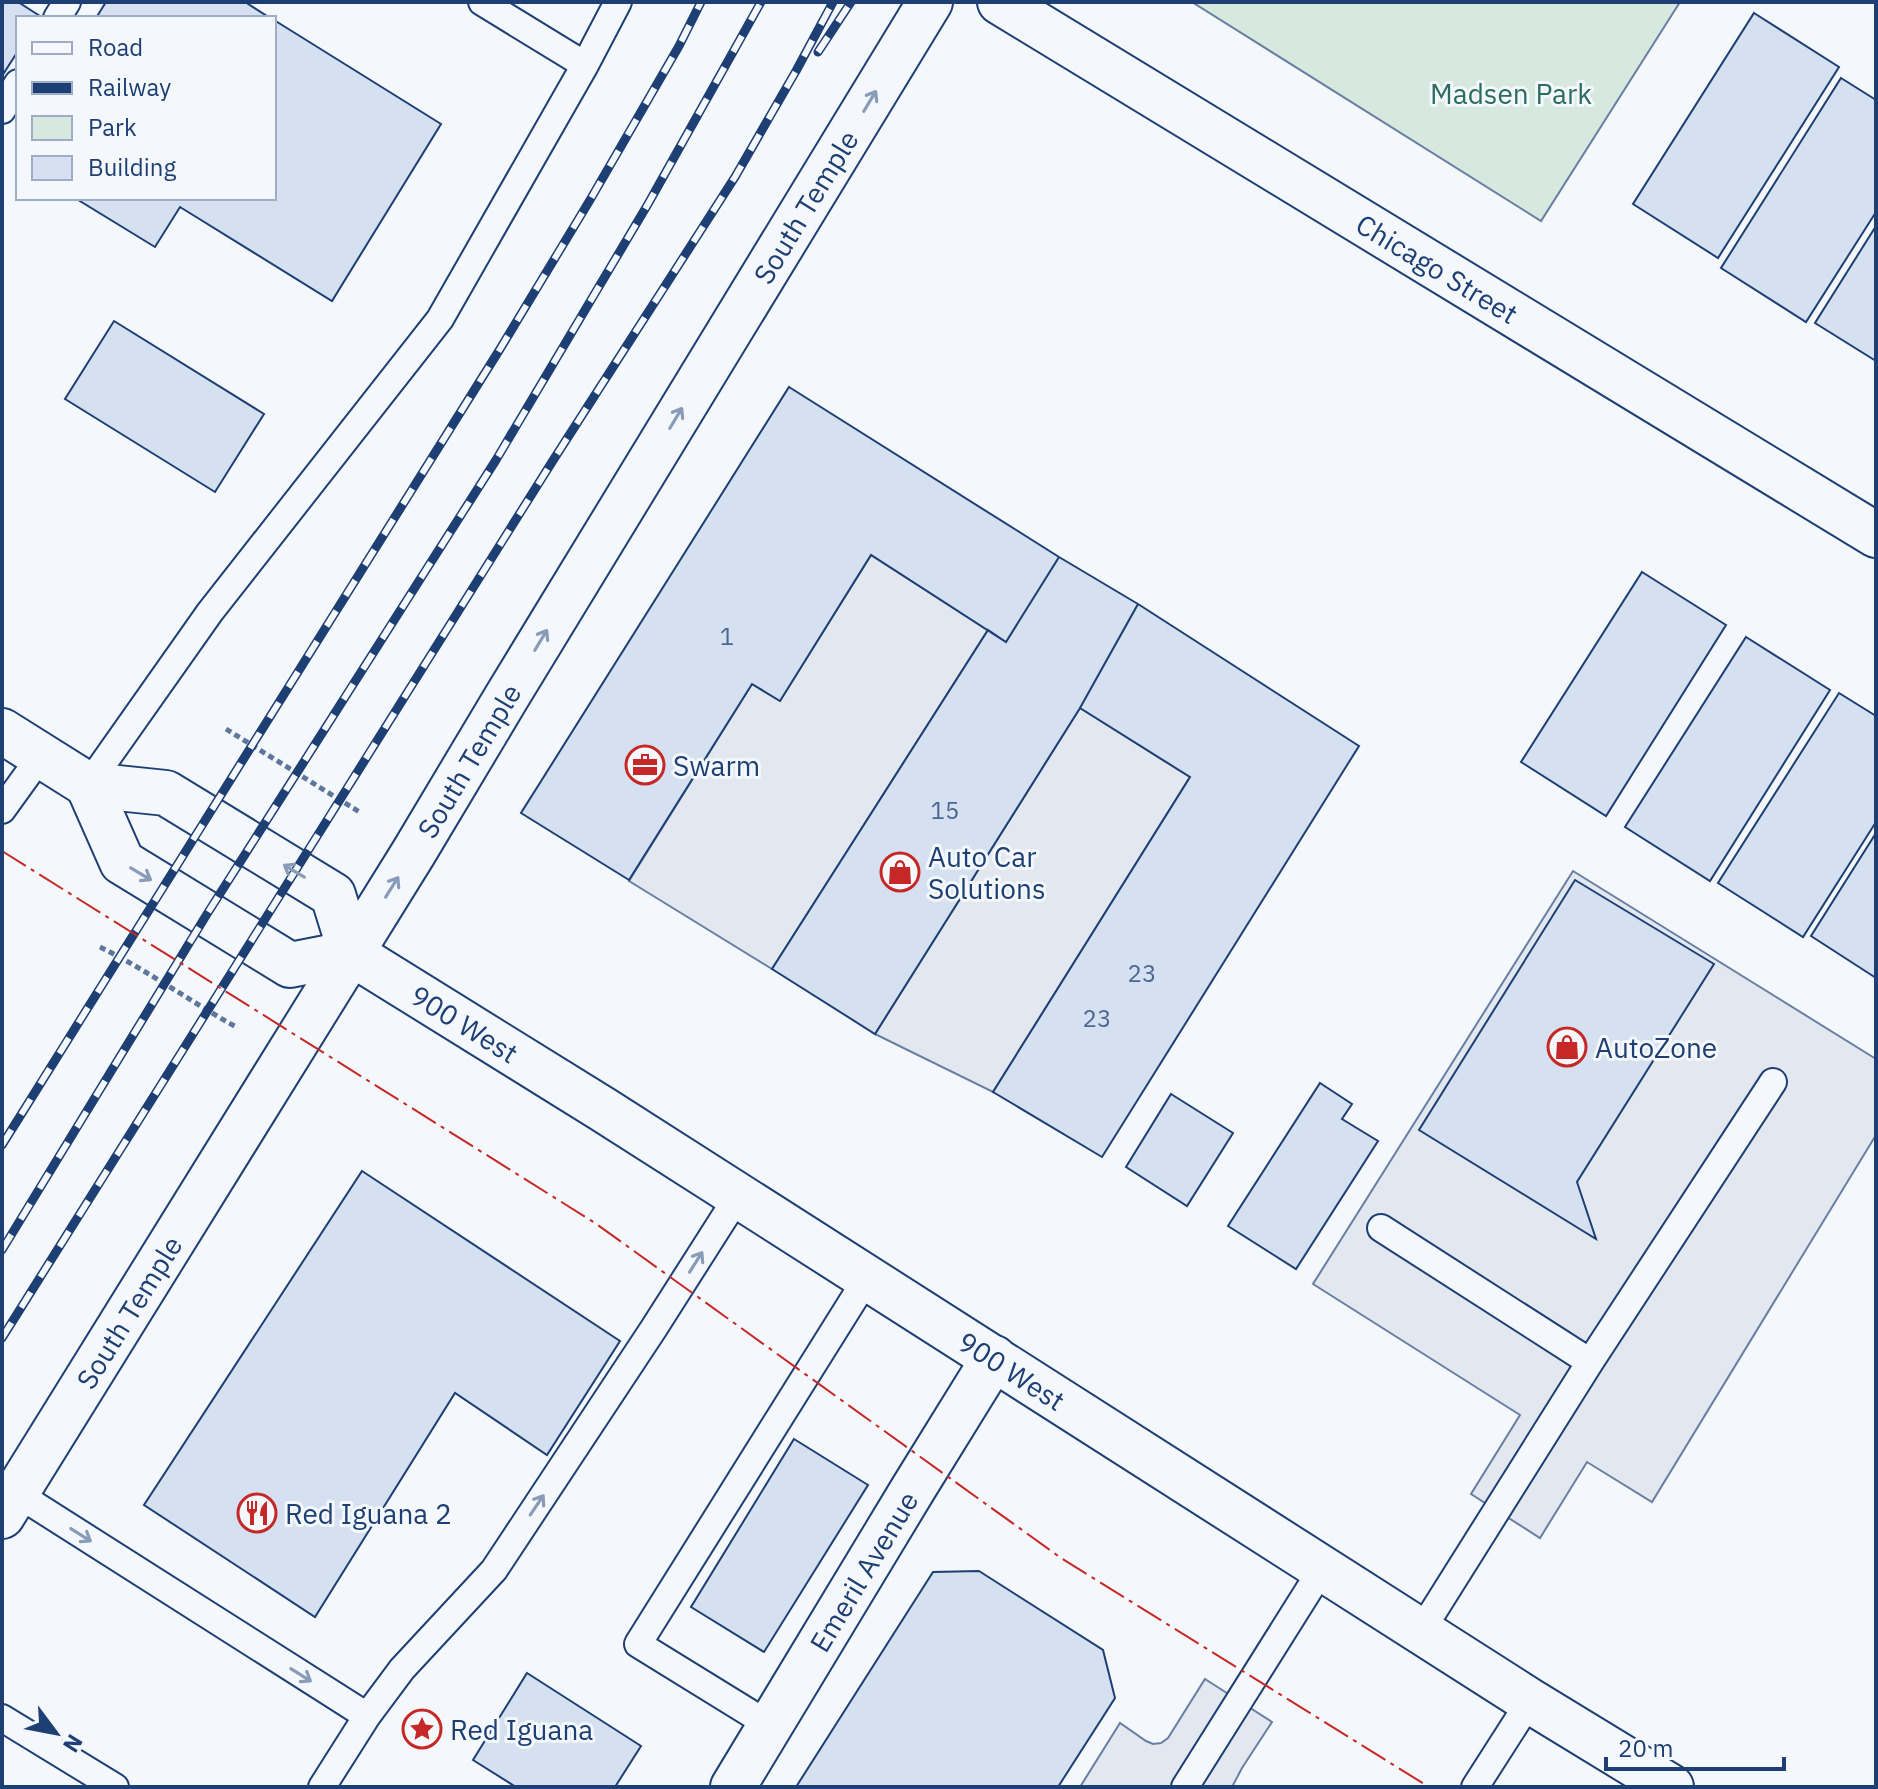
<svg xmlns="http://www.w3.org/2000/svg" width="1878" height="1789" font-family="'IBM Plex Sans',sans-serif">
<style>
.green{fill:#d7e8df;stroke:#687fa3;stroke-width:2}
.parking{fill:#e3e8f0;stroke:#687fa3;stroke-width:2}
.building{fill:#d5e0f0;stroke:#1d3f73;stroke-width:2}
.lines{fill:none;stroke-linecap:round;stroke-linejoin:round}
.service-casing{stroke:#1d3f73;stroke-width:30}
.minor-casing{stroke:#1d3f73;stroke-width:48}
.secondary-casing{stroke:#1d3f73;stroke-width:48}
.path{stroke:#5e769c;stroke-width:5;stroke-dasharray:6 4;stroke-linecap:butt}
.service{stroke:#f4f7fb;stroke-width:26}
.minor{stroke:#f4f7fb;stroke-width:44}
.secondary{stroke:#f4f7fb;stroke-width:44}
.rail-casing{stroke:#1d3f73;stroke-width:9}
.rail{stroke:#f4f7fb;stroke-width:6;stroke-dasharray:18;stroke-linecap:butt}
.power{stroke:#c62828;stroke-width:2;stroke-dasharray:28 6 4 6;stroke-linecap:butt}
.oneway{stroke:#889bb7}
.labels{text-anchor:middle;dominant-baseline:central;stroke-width:6;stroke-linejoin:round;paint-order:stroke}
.number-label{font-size:24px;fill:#4b6792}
.park-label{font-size:28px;fill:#2c6c60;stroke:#f4f7fb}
.street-label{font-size:28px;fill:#1d3f73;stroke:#f4f7fb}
.poi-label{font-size:28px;fill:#1d3f73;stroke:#f4f7fb;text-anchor:start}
</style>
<rect width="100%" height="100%" fill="#f4f7fb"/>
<path class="green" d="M1192 2H1680L1541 221Z"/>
<path class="parking" d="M871 555 988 630 772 969 629 881 752 684 780 701Z
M1080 708 1190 777 993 1092 875 1034Z
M1573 871 1876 1059V1135L1652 1502 1587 1462 1540 1538 1471 1494 1520 1415 1313 1284Z
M1205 1679 1272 1722 1242 1768 1232 1787H1080L1120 1723 1146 1741 1153 1744 1161 1743 1168 1738Z"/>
<path class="building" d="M2 2H18L40 16 39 18H18V51L2 76Z
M106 2H245L270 18H96Z
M1754 13 1839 67 1718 258 1633 204Z
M274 20 441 124 332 301 180 207 155 247 75 198H274Z
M1841 78 1876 100V212L1806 322 1721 268Z
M1876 226V361L1815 323Z
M114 321 264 414 215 492 65 399Z
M789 387 1059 557 1006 642 871 555 780 701 752 684 629 880 521 813Z
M1059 557 1138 604 1080 708 875 1034 772 969 988 630 1006 642Z
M1642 572 1726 625 1606 816 1521 762Z
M1138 604 1359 746 1102 1157 993 1092 1190 777 1080 708Z
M1746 637 1830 690 1710 881 1625 827Z
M1839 693 1876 716V822L1803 937 1718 883Z
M1876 833V978L1811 936Z
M1575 880 1714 964 1577 1182 1596 1239 1419 1130Z
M1320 1083 1352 1104 1342 1119 1378 1141 1296 1269 1228 1226Z
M1171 1094 1233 1133 1187 1206 1126 1167Z
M362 1171 620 1341 547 1455 455 1393 315 1617 144 1505Z
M794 1439 868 1485 764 1652 691 1607Z
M979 1571 1103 1650 1115 1698 1058 1787H796L933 1572Z
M527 1673 641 1746 615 1787H516L473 1760Z"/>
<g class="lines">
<defs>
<path id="service" d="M482 2 585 65
M57 18 67 2
M2 110 18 83
M88 785 210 612 440 319 585 65 618 2
M2 810 41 756
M1381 1228 1590 1362
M16 1493 367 1716
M1421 1631 1590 1362 1773 1082
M2 1718 115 1787
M771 1726 638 1644 867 1278
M322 1787 367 1716 402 1669 494 1570 654 1328 738 1196
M1185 1787 1322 1569
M1475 1787 1530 1701"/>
<g id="minor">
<path id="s1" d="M1000 2 1876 535"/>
<path id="s2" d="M2 1516 414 852 506 698 930 2"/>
<path id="s3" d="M733 1787 913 1489 994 1358"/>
</g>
<g id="secondary">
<path id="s4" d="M2 731 88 785 166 793 333 895 351 953 604 1110 1530 1701 1671 1787"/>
<path d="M88 785 122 862 290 965 351 953"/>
</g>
</defs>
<use href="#service" class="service-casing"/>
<use href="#minor" class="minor-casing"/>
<use href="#secondary" class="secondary-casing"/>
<path class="path" d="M226 729 361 813
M100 947C147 970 191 1002 238 1028"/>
<use href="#service" class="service"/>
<use href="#minor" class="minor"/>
<use href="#secondary" class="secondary"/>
<defs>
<path id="rail" d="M818 52 851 2
M2 1145 500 349 590 200 679 46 701 2
M2 1250 207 914 496 460 648 204 761 2
M2 1338 552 462 735 177 796 71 833 2"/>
</defs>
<use href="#rail" class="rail-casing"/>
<use href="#rail" class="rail"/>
<path class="power" d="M2 851 595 1223 1061 1558 1429 1787"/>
</g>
<defs><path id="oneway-shaft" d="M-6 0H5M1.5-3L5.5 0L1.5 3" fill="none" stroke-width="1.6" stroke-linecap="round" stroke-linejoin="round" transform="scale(2)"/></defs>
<g class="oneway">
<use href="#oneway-shaft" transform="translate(870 101) rotate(-59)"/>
<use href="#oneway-shaft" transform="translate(676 418) rotate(-59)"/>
<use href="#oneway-shaft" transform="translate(541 640) rotate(-59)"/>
<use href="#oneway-shaft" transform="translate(294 871) rotate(-149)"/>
<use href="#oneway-shaft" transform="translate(141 874) rotate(31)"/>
<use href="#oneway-shaft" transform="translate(392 887) rotate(-58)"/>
<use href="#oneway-shaft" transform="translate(696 1262) rotate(-58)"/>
<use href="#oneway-shaft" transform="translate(537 1505) rotate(-56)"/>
<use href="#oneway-shaft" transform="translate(81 1535) rotate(32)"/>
<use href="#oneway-shaft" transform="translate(301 1675) rotate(32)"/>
</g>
<defs>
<symbol id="office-ring" viewBox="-11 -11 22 22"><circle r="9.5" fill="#f4f7fb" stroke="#c62828" stroke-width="1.5"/><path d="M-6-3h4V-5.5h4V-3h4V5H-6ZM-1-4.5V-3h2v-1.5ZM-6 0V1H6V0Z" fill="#c62828"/></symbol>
<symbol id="shop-ring" viewBox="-11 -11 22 22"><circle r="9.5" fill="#f4f7fb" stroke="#c62828" stroke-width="1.5"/><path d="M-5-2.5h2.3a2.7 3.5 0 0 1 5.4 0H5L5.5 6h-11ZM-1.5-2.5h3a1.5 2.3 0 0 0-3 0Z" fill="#c62828"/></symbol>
<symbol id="restaurant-ring" viewBox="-11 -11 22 22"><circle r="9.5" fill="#f4f7fb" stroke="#c62828" stroke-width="1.5"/><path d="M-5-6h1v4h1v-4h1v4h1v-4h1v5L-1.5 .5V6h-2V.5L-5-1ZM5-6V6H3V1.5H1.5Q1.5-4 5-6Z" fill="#c62828"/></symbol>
<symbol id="sight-ring" viewBox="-11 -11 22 22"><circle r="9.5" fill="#f4f7fb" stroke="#c62828" stroke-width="1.5"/><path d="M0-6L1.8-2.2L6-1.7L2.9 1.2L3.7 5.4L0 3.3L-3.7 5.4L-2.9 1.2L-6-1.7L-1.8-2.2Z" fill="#c62828"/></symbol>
</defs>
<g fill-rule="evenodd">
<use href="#office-ring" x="623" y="743" width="44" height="44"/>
<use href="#shop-ring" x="878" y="850" width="44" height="44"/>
<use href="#shop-ring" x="1545" y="1025" width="44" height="44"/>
<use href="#restaurant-ring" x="235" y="1491" width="44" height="44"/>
<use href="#sight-ring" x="400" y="1707" width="44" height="44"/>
</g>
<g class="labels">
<g class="number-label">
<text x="727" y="636">1</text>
<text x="945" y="810">15</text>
<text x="1142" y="973">23</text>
<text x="1097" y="1018">23</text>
</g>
<g class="park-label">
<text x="1511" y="93">Madsen Park</text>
</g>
<g class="street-label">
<text stroke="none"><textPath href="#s2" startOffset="1536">South Temple</textPath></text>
<text stroke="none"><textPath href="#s1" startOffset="512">Chicago Street</textPath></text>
<text stroke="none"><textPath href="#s2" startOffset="888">South Temple</textPath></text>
<text stroke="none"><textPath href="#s4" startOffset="570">900 West</textPath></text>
<text stroke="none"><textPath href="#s2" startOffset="240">South Temple</textPath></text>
<text stroke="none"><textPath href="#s4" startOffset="1218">900 West</textPath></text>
<text stroke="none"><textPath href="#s3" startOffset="252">Emeril Avenue</textPath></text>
</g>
<g class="poi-label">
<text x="673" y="765">Swarm</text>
<text x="928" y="856">Auto Car<tspan x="928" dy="32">Solutions</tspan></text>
<text x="1595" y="1047">AutoZone</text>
<text x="285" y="1513">Red Iguana 2</text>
<text x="450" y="1729">Red Iguana</text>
</g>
</g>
<rect width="1878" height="1789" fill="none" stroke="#1d3f73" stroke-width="8"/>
<rect x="16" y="16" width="260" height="184" fill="#f4f7fb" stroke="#9eadc5" stroke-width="2"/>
<rect x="32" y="42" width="40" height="12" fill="#f4f7fb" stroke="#9eadc5" stroke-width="2"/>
<text x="88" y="56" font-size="24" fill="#1d3f73">Road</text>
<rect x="32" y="82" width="40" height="12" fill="#1d3f73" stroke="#9eadc5" stroke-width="2"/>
<text x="88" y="96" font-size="24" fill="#1d3f73">Railway</text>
<rect x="32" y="116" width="40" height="24" fill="#d7e8df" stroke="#9eadc5" stroke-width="2"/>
<text x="88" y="136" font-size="24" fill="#1d3f73">Park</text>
<rect x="32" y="156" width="40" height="24" fill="#d5e0f0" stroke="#9eadc5" stroke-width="2"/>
<text x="88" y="176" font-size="24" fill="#1d3f73">Building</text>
<g transform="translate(56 1733) rotate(122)" stroke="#f4f7fb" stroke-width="6" paint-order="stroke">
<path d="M0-6L14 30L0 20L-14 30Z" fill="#1d3f73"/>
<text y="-12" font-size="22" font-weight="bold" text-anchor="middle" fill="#1d3f73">N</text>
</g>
<path d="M1606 1757v12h178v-12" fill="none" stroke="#1d3f73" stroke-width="4"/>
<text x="1618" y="1757" font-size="24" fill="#1d3f73" stroke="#f4f7fb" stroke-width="6" paint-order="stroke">20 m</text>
</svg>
